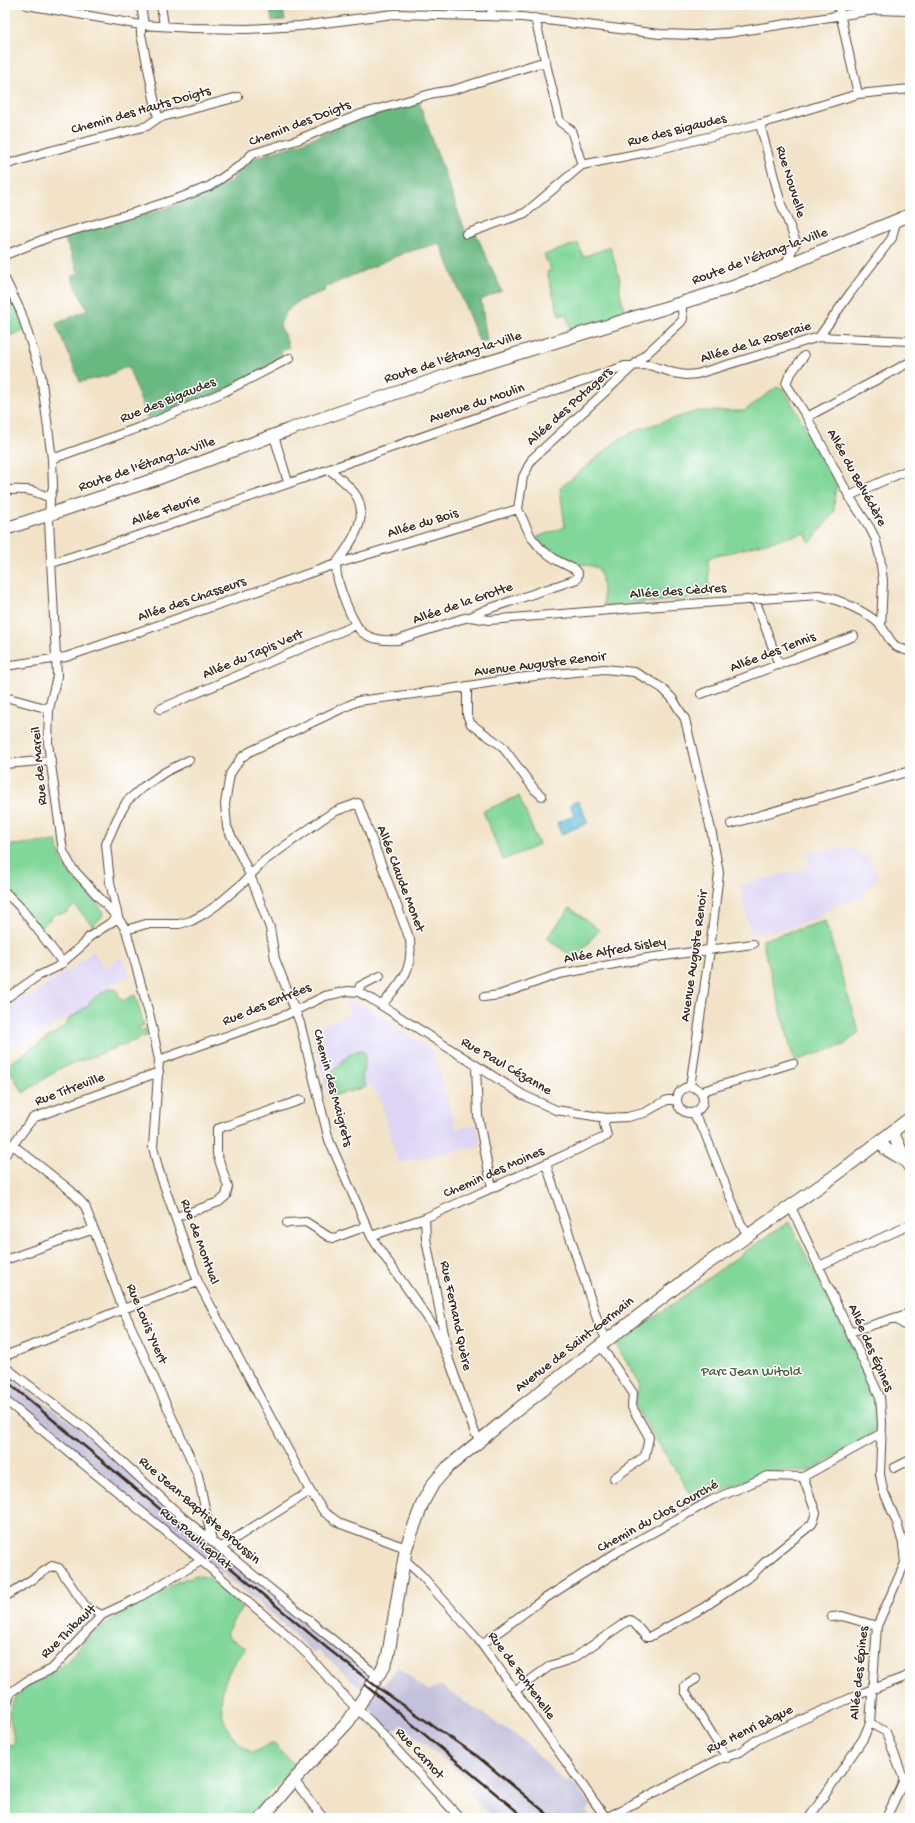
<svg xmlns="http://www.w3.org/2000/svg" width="915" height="1823" font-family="'Gochi Hand',sans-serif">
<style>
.built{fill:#ded5f5}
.industrial{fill:#c3c1db}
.green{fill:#81d79a;stroke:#5e805c}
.forest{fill:#68b882;stroke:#527150}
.water{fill:#5fbfdd;stroke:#4d747e}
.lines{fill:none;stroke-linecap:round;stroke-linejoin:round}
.street-casing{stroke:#564638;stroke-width:10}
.secondary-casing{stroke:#564638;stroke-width:14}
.street{stroke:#fff;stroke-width:8}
.secondary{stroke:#fff;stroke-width:12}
.rail{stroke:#3b2a1e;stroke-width:2.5}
.labels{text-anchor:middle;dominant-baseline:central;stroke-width:3;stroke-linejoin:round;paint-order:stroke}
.street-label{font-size:14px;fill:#3b2a1e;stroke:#fff}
.park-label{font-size:14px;fill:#505e43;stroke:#fff}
</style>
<rect width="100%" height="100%" fill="#fff"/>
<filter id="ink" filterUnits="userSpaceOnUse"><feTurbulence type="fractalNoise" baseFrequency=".025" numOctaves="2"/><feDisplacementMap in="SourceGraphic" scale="8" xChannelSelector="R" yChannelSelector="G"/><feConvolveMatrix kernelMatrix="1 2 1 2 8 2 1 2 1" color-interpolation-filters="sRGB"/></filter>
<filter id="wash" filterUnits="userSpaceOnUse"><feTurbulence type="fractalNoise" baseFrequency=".012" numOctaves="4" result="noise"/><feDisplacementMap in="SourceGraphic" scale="16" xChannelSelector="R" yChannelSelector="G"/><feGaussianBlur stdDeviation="0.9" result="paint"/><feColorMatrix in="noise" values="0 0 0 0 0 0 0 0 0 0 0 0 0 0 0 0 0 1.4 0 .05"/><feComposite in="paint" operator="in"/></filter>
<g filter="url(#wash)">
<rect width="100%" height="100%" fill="#f2e3c8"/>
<path class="built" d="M851 847 860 854 867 856 878 876 874 883 866 888 862 898 832 906 830 909 822 913 824 916 787 928 751 935 740 885 810 868 807 853Z
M93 951 104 968 122 957 130 975 113 983 109 988 89 1002 91 1004 69 1019 67 1017 57 1025 55 1022 50 1026 53 1029 5 1049V1008L25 994 27 997 34 995 66 970 68 973Z
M345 1001 355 1003 366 1007 433 1052 456 1129 477 1124 481 1145 398 1163 379 1095 371 1086 328 1097 312 1032 308 1031 350 1014Z"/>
<path class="industrial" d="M5 1372 26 1390 75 1425 212 1543 380 1682 384 1684 398 1667 420 1685 429 1690 441 1686 526 1742 566 1784 571 1780 591 1806 586 1811 591 1818H494L468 1794 475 1786 402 1725 391 1734 369 1707 368 1702 372 1697 317 1650 313 1653 276 1617 5 1395Z"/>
<path class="green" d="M578 243 583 257 610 247 620 280V292L626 319 572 335 566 314 559 316 547 272 551 270 544 255Z
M5 284 19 314 24 331 5 337Z
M777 387 784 389 837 485 835 492 834 513 810 543 805 533 708 558 710 597 604 606 602 579 599 569C593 565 584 565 577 564 560 560 547 550 537 537L565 527 560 488 618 440 639 429 698 411H744Z
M519 796 539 845 503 860 483 811Z
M57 841C58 845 59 851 60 856 68 878 91 893 104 912L102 917 93 926 74 905 66 913 55 914 40 928 5 889V853L12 845Z
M570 908 599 930 575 959 547 938Z
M825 921 859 1032 844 1045 794 1061 762 940Z
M109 988 116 989 122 1001 135 995 144 1025 138 1028 140 1031 145 1029 147 1036 59 1069 23 1093 7 1065 65 1026 69 1019 90 1004 89 1002Z
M361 1050 366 1054 362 1078 366 1087 332 1096 327 1077C337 1068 347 1052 361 1050Z
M789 1222 878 1397 880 1428 811 1471H770L695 1501 634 1405 640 1383 616 1345 750 1248Z
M197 1575 209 1578 242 1607 226 1633 230 1639 246 1648C215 1681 209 1728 253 1753L272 1742 296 1766 266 1797 254 1818H5V1747L15 1744 9 1713 15 1697 22 1688 46 1677 67 1662 86 1639 110 1621 179 1581Z"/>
<path class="forest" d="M269 5H282L285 20 272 21Z
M419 102 466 234H476L502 291 481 300 487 341H479L440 243 404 253 324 288 325 291C305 298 288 302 280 325L289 347 282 351 278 362 224 391 155 417 147 418 128 366 107 376 80 382 56 324 87 310 71 277 79 273 64 237 184 203 231 181 240 168 252 159 301 143 363 117Z"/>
<path class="water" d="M578 801 588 823 561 834 557 823 580 813 574 815 570 804Z"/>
</g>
<g filter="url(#ink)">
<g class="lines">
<defs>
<path id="street" d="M27 5 141 25 192 28 247 29 300 26 394 14 522 17 660 34 695 35 728 33 875 10 910 11
M141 5 144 25
M161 5 164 26
M489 5 494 16
M841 5 839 9 858 94
M535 18 560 122 571 130 582 165
M141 25V34L158 118
M760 124 781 204 796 242 787 261 788 267
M5 165 50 151 147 126 158 118 238 97
M466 234 525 213 582 165 656 150 760 124 858 94 910 89
M5 255 47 238 136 212 182 197 210 186 241 165 252 154 297 140 361 114 434 93 453 90 546 61
M5 279 21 312 41 375 52 459 53 487 50 498
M819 337 851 292 892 238 896 221
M804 356 789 376 786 384 807 417 849 496 870 528 875 538 880 557 883 581 881 626
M807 417 910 362
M274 436 288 482
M52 459 146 425 226 391 290 358
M329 469C340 479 357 490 360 505 364 521 354 538 345 551 343 555 338 559 337 563 332 574 353 626 363 633 373 640 386 641 398 640L461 619 470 617 485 610 577 579 578 574 574 569 558 561 542 550 531 537 518 509 523 477 532 459 681 322 683 319 681 302
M5 490C26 489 31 489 50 498L49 521 57 676 49 709 48 743 63 851 72 868 118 918 126 930 150 1017 159 1060 153 1147 158 1168 198 1282 310 1491 324 1512 341 1524 406 1548
M849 496 910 469
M52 563 152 531 625 366 649 365 674 373 686 375 697 374 819 337 910 341
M755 599 779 665
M470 617 489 620 660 606 819 595C837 599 869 612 881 626 892 640 889 647 910 651
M5 666 66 657 336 564 518 509
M467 686V715L471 724 502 746 535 790 542 796
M701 694 854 636
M5 697 49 709
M160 709 356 625
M5 764 51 760
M731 824 910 771
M5 892 21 908 63 963
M118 917 110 882 106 844 117 819 127 801 143 787 165 772 189 760
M126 930 146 924H179L191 921 204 914 217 905 243 883 264 861 324 818 336 811 358 803 410 940C413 972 401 982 382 1005
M358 992 360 986 380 976
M484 997 499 995 559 974 648 958 753 944
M5 999 38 976 57 967 84 944 89 937 118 918
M159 1060 286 1015 325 996 348 991 358 992 368 997 523 1095 556 1110 606 1118 627 1117 644 1113 667 1100H677
M476 1066 478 1116 492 1188
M677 1100a13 13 0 1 1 26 0a13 13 0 1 1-26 0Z
M701 1094 706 1090 793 1063
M693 1113 704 1131 741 1224 748 1235
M13 1145 70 1190 85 1206 123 1309 198 1475 212 1541
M5 1155 33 1118 159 1072
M546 1164 599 1325 607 1340
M791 1207 880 1397 882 1423 880 1474 883 1490 897 1523 903 1544 905 1563 877 1626 870 1723 863 1739 809 1818
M176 1217 219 1202 226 1196 228 1187 217 1154V1129L301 1100
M425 1218 426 1239 449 1360 475 1433 480 1440
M287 1223 306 1222 329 1237 334 1238 367 1226
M371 1236 425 1218 607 1136 604 1124 606 1118
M5 1260 94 1229
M819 1266 910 1225
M895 1318 910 1329
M850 1332 910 1313
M600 1345 633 1393 632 1407 649 1437 645 1456 614 1478
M5 1356 123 1309 198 1282
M449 1360 432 1324 380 1250 371 1236 329 1140 300 1023 275 959 270 928 250 875 227 827 225 804 230 774 241 758 249 752 358 701 438 691 517 678 604 669 634 672 649 680 662 688 672 698 685 719 712 834 719 873 710 949 690 1087
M5 1367 88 1430 181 1516 370 1670 378 1675
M5 1400 197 1557 286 1634 307 1654 346 1698 371 1722 460 1818
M894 1468 910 1460
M220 1548 310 1491
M404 1559 421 1575 478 1639 606 1818
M5 1597 52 1566 59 1568 86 1607 102 1615
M832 1617 842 1616 877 1626
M482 1644 535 1605 617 1552 712 1500 768 1476 803 1477 882 1433
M696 1679 685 1686V1691L727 1758
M516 1690 550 1666 574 1658 626 1622 630 1620 634 1623 646 1637H649L703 1608 752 1575 764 1563 812 1524 816 1513 803 1477
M5 1708 11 1692 27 1681 52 1669 102 1615 136 1599 201 1561
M5 1712V1728
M870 1723 886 1732 904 1780 886 1818
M294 1780 323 1818
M606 1818 717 1760 740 1752 758 1739 860 1694 910 1675"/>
<path id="secondary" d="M5 529 162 477 288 430 454 373 733 287 910 215
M892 1133C900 1144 901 1157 910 1167
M880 1142 886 1149 904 1160
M262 1818 294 1780 348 1722 384 1666 388 1656 406 1548 423 1502 433 1484 447 1468 517 1410 698 1270 836 1175 910 1118"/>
</defs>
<use href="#street" class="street-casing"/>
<use href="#secondary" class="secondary-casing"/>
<use href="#street" class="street"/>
<use href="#secondary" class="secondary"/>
<path class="rail" d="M5 1380 327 1648 377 1687 477 1756 552 1818
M365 1685 525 1818"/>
</g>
</g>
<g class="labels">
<g class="street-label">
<text transform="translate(141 111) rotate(-16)">Chemin des Hauts Doigts</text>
<text transform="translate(300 124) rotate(-21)">Chemin des Doigts</text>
<text transform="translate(677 131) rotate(-14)">Rue des Bigaudes</text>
<text transform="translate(790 182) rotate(73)">Rue Nouvelle</text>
<text transform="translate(760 257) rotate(-20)">Route de l'Étang-la-Ville</text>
<text transform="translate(756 343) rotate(-17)">Allée de la Roseraie</text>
<text transform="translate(453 358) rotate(-18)">Route de l'Étang-la-Ville</text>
<text transform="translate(168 401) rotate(-22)">Rue des Bigaudes</text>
<text transform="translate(477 404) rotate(-19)">Avenue du Moulin</text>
<text transform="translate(570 407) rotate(-42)">Allée des Potagers</text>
<text transform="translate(147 465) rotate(-19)">Route de l'Étang-la-Ville</text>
<text transform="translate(856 478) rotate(61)">Allée du Belvédère</text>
<text transform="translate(166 511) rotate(-19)">Allée Fleurie</text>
<text transform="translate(423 524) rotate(-17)">Allée du Bois</text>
<text transform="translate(678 592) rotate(-4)">Allée des Cèdres</text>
<text transform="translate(192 600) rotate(-19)">Allée des Chasseurs</text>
<text transform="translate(463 604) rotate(-19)">Allée de la Grotte</text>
<text transform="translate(773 653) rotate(-21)">Allée des Tennis</text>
<text transform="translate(253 655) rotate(-23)">Allée du Tapis Vert</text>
<text transform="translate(540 665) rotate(-7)">Avenue Auguste Renoir</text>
<text transform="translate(40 766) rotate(-95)">Rue de Mareil</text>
<text transform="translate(400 879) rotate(69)">Allée Claude Monet</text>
<text transform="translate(615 951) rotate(-10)">Allée Alfred Sisley</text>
<text transform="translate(695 956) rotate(-82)">Avenue Auguste Renoir</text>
<text transform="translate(267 1005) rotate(-22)">Rue des Entrées</text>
<text transform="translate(506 1067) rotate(30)">Rue Paul Cézanne</text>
<text transform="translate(332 1088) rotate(75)">Chemin des Maigrets</text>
<text transform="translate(70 1090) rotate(-20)">Rue Titreville</text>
<text transform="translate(494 1173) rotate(-24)">Chemin des Moines</text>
<text transform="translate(199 1242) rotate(70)">Rue de Montval</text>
<text transform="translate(455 1316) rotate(78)">Rue Fernand Quère</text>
<text transform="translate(146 1324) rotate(67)">Rue Louis Yvert</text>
<text transform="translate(575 1345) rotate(-38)">Avenue de Saint-Germain</text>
<text transform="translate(870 1348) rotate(66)">Allée des Épines</text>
<text transform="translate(199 1511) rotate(41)">Rue Jean-Baptiste Broussin</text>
<text transform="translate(658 1517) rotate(-29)">Chemin du Clos Courché</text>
<text transform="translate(195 1539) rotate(40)">Rue Paul Leplat</text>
<text transform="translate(69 1632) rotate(-44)">Rue Thibault</text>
<text transform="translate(860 1673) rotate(-84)">Allée des Épines</text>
<text transform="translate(521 1676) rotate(54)">Rue de Fontenelle</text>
<text transform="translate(750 1730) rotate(-26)">Rue Henri Bèque</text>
<text transform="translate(419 1754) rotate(47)">Rue Carnot</text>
</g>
<g class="park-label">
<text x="751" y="1372">Parc Jean Witold</text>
</g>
</g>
<rect width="915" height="1823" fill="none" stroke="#fff" stroke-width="20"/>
</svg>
